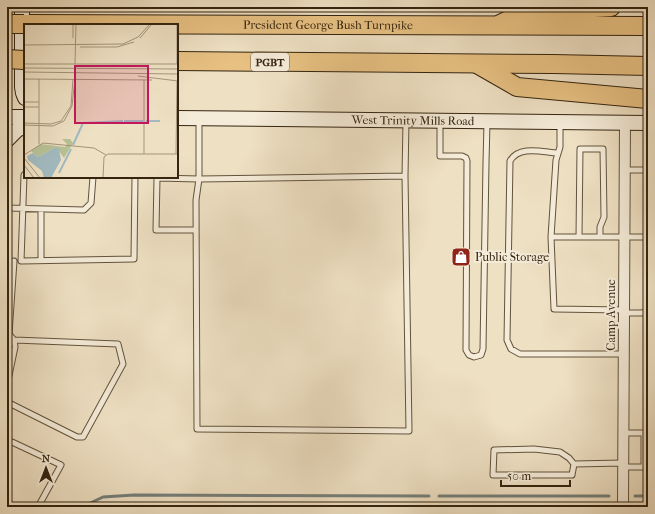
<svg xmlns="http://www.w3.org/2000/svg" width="655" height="514" font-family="'IM FELL French Canon',serif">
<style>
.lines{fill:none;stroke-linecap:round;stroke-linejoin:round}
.stream{stroke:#757e7a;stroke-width:3}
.lane-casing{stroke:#62533d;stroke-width:7}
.street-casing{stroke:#62533d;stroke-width:12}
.secondary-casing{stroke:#342410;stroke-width:16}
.highway-casing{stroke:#342410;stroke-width:20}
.lane{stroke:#f4ebd8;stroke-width:5}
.street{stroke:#f4ebd8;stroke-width:10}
.secondary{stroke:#f4ebd8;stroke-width:14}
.highway{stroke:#e7c082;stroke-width:18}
.highway-bridge-casing{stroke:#342410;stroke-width:20;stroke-linecap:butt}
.highway-bridge{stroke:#e7c082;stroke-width:18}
.labels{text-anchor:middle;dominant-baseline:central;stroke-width:4;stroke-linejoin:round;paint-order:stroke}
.shield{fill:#f4ebd8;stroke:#6e604c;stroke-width:1}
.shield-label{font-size:11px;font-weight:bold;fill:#342410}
.street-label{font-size:12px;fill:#342410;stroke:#f4ebd8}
.poi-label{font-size:12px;fill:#342410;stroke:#f4ebd8;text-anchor:start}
.inset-river{fill:none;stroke:#a1bac0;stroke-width:2}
.inset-road{fill:none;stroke:#a4957b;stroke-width:1}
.view{fill:#c2185b;fill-opacity:0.15;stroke:#c2185b;stroke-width:2}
.inset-edge{fill:none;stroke:#342410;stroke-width:2}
</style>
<rect width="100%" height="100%" fill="#eee0c3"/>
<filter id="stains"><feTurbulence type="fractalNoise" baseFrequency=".005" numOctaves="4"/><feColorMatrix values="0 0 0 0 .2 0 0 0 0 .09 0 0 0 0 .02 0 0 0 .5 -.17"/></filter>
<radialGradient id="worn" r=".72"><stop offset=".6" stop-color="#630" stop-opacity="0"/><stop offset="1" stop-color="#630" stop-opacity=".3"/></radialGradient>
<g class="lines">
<path class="stream" d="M439 496H609
M635 496H648
M82 507 103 497 134 495 429 496"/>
<defs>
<path id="lane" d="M199 120V179L405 176 406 121
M440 122V156H462L466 158 467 161 466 350 469 355 474 357 481 355 483 349 486 163 487 122
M558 153C542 152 519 145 510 161L507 340 511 349 520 354H624
M625 170H646L648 172
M25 174 24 175 21 261 134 259 135 177
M7 208 84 210 91 203 93 177
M196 230H156L157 178 199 179 196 200 197 429 409 431 405 176
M551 237 556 160 560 147V123
M579 237 580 149H603L604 217 600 227V237
M41 260V209
M624 310 554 309 551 237H648
M624 313H641L648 312
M7 334H9L14 340 15 347 7 385
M9 334 14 261
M7 402 77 437H83L123 364 118 344 14 340
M623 433H648
M644 433V467
M12 442 61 465 38 507
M574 464 572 475H493L494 450 534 449 560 452 569 458 574 464 623 463
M623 467H648"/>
<path id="street" d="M623 507 625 122"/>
<g id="secondary">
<path d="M22 7V87L23 93 25 98"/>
<path d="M7 117H25"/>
<path id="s1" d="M177 118 648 123"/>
<path d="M7 140 17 130 25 126"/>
</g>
<g id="highway">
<path id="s2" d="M24 24 648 26"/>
<path d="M500 24 525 12 611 7"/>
<path d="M177 61 553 64 648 66"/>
<path d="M477 64 517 87 648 99"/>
</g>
</defs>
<use href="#lane" class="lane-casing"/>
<use href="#street" class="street-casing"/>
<use href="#secondary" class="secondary-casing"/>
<use href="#highway" class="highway-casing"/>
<use href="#lane" class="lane"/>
<use href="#street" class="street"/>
<use href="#secondary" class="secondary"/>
<use href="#highway" class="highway"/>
<defs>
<path id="highway-bridge" d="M7 24H24
M7 59 24 60"/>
</defs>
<use href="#highway-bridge" class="highway-bridge-casing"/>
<use href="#highway-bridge" class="highway-bridge"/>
</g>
<defs>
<symbol id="shop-square" viewBox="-11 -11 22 22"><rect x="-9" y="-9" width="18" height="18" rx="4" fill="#8f2418" stroke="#f4ebd8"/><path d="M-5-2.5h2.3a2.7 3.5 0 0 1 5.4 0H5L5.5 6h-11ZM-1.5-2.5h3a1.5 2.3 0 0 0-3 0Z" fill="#fff"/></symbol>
</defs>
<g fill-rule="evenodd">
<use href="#shop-square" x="450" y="246" width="22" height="22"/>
</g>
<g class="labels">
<rect class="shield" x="251" y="53" width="38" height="18" rx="3"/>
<g class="shield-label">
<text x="270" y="62">PGBT</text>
</g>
<g class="street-label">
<text stroke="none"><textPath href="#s2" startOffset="304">President George Bush Turnpike</textPath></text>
<text stroke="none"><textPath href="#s1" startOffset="236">West Trinity Mills Road</textPath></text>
<text transform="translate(611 315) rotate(-90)">Camp Avenue</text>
</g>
<g class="poi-label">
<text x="475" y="257">Public Storage</text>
</g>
</g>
<g transform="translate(24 24)">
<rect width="154" height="154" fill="#eee0c3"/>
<path d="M38 115H46L49 119 40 134 32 123 14 133 7 127 16 120 41 123 43 120Z" fill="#b7c295"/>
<path d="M32 123 35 125 37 136 27 154H20L18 147 4 136 3 132 9 129 14 133Z" fill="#a1bac0"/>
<path class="inset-river" d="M100 97H119M122 97H136M49 121 59 99 99 97M35 149 47 125"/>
<path class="inset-road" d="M49 14V0M116 14 128 0M0 21 99 20 114 13 126 0M56 23H93L110 18M0 40H154M51 40 52 0M153 40V0M0 44 154 45M0 48 154 50M114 52 154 57M0 55 128 56M0 78H15M0 83H15M0 99 27 100 37 97 47 82 49 55M0 101 29 102 40 97 48 82 51 55M15 120V55M120 130V56M152 130 153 57M0 131 19 119 70 124 82 131M0 134 16 154M0 141 10 154M79 154 80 133 84 130H154"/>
<path class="view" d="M51 42H124V99H51Z"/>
<rect width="154" height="154" class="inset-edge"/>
</g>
<rect width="655" height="514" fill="none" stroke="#eee0c3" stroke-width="24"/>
<rect x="8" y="8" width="639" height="498" fill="none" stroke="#342410" stroke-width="2"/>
<rect x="12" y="12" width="631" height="490" fill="none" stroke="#342410"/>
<g transform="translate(46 468)" stroke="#f4ebd8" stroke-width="3" paint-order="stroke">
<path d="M0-3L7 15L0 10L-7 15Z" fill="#342410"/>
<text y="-6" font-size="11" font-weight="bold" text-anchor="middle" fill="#342410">N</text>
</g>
<path d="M501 480v6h69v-6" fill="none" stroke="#342410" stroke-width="2"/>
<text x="507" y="480" font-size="12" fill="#342410" stroke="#f4ebd8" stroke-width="3" paint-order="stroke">50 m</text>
<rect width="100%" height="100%" filter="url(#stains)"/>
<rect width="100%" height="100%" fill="url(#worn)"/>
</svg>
